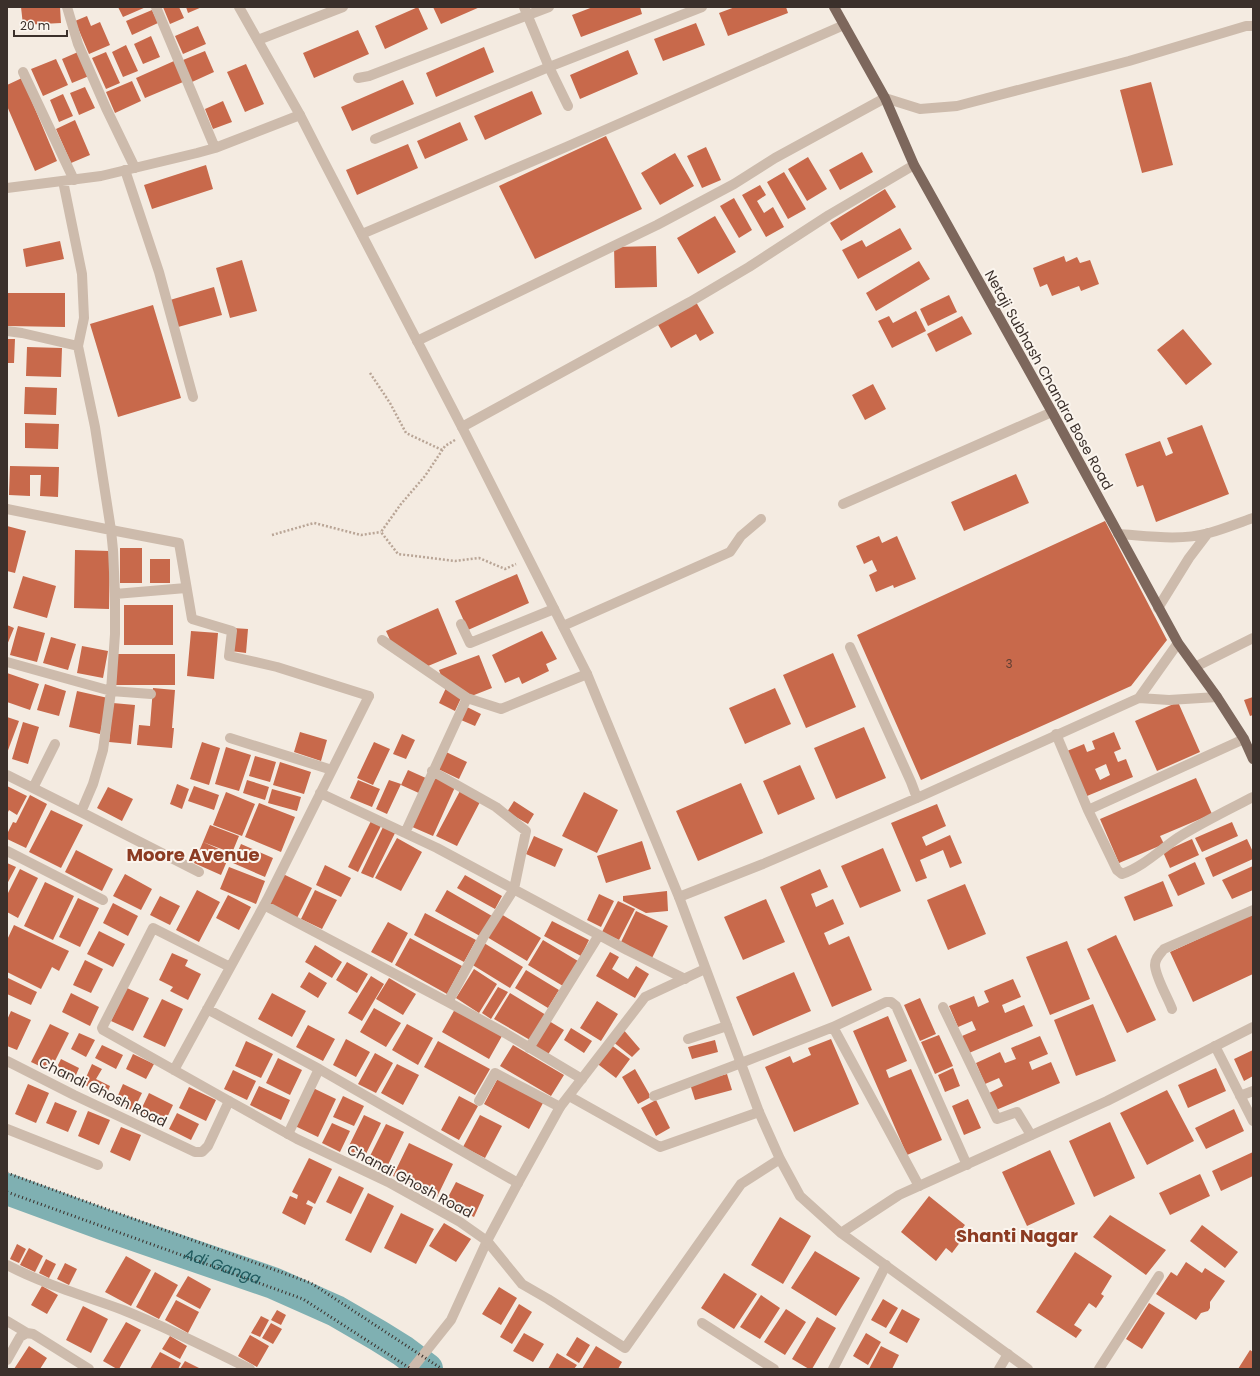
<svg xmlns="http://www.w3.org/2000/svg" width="1260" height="1376" font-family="Poppins,sans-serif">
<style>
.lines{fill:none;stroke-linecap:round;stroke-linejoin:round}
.river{stroke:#7fb0b2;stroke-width:32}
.building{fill:#c8694b;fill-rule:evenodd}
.path{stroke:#b9a596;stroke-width:2.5;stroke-dasharray:2 2;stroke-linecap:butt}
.service{stroke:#cdbbac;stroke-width:10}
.minor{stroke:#cdbbac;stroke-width:10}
.tertiary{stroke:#cdbbac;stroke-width:10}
.primary{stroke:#7d675c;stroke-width:10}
.rail{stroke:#3b302b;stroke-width:3;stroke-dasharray:1 3;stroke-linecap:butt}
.labels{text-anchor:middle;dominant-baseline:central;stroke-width:4;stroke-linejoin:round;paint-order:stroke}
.number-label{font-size:12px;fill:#5e3e33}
.street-label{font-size:14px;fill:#3b302b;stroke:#fbf5ee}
.water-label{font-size:15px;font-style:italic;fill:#1f5a5e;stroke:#fbf5ee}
.district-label{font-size:18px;font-weight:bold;fill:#8c3b22;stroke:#fbf5ee}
</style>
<rect width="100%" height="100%" fill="#f4ebe1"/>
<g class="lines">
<path class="river" id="s1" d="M7 1189 105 1225 273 1283 336 1311 379 1336 403 1351 427 1369"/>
</g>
<path class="building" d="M21 7H60L61 23 23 25Z
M118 7H146L123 17Z
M163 7H179L184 18 170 24Z
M186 7H202L188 13Z
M418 7 428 29 385 49 375 26Z
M433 7H480L441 24Z
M593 7H640L642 14 581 37 572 15Z
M735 7H786L788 13 728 36 719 13Z
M152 10 158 23 132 35 126 21Z
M87 16 91 26 100 22 110 45 89 54 75 21Z
M696 23 705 45 663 61 654 39Z
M198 26 206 44 183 54 175 36Z
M358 30 369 54 314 78 303 53Z
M151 36 160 57 143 64 134 44Z
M126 45 138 71 123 77 112 52Z
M484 47 494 72 436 97 426 73Z
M628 50 638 74 580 99 570 75Z
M205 51 214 72 192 82 183 60Z
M78 52 89 76 72 83 62 59Z
M106 52 120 83 106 89 92 58Z
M56 59 68 85 43 96 31 69Z
M174 61 183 82 145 98 136 78Z
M246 64 264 104 245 112 227 72Z
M22 78 57 161 35 171 7 106V85Z
M403 80 414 104 352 131 341 107Z
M132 81 141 101 115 113 106 92Z
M1151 82 1173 165 1142 173 1120 90Z
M85 87 95 108 79 115 70 93Z
M532 91 542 114 485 140 474 116Z
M63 94 73 116 59 122 50 100Z
M223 101 232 122 213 129 205 109Z
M75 120 90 155 71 163 56 129Z
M460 122 468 140 425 159 417 141Z
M606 136 642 209 535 259 499 186Z
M408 144 418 168 357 195 346 170Z
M706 147 721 180 702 188 687 156Z
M862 152 873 172 840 190 829 170Z
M675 153 694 186 660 205 641 173Z
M808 157 827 189 807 201 788 169Z
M206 165 213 189 152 209 144 185Z
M784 172 806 209 788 219 767 182Z
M760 185 766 195 757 201 764 213 773 207 784 227 766 237 742 195Z
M885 189 896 207 841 241 830 223Z
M734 198 752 230 739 238 720 206Z
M715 216 736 252 698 274 677 238Z
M900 228 912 249 858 279 842 250 862 240 866 247Z
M60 241 64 259 26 267 23 249Z
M656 246 657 287 615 288 614 247Z
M1064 256 1066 262 1077 257 1080 263 1090 260 1099 284 1081 291 1079 286 1052 296 1047 284 1040 287 1033 268Z
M242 260 257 311 230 318 216 268Z
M919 261 930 279 876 311 866 293Z
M214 287 222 315 178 327 170 300Z
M7 293H65V327L7 326Z
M949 295 957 312 928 326 920 309Z
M696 302 714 333 700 341 696 334 671 348 657 323Z
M153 305 181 398 118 417 90 324Z
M916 311 926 331 892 348 878 321 889 316 893 323Z
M962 316 972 334 936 352 927 334Z
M1183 329 1212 364 1186 385 1157 350Z
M7 339H15L14 363H7Z
M27 347 62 348 61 377 26 376Z
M873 384 886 409 865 420 852 395Z
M25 387 57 388 56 415 24 414Z
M25 423 59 424 58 449 25 448Z
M1202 425 1229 494 1156 522 1143 485 1137 487 1125 454 1160 441 1166 456 1173 453 1167 438Z
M10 466 59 467 58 497 40 496 41 475H30V496L9 495Z
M1016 474 1029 503 964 531 951 502Z
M1105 521 1167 640 1131 686 921 780 857 635Z
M7 526 26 531 15 573 7 571Z
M879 536 882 543 897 536 916 579 894 588 893 585 876 592 869 575 877 571 872 560 864 564 856 546Z
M120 548H142V583H120Z
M75 550 110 551 109 609 74 608Z
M150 559H170V583H150Z
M517 574 529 603 468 630 455 601Z
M23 576 56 586 47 618 13 608Z
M124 605H173V645H124Z
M438 608 457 654 428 666 391 642 386 631Z
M7 625 14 628 7 645Z
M18 626 45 633 37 662 10 655Z
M233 628 248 629 246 653 231 651Z
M191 631 218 633 214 679 187 676Z
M542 631 557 659 546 664 549 671 522 684 519 677 505 683 492 655Z
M51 637 76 644 68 670 43 663Z
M82 646 108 651 103 678 77 673Z
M833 653 856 707 806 728 783 675Z
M115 654H175V685H115Z
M479 655 492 688 469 697 443 681 439 670Z
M7 673 39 684 30 710 7 702Z
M45 684 66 691 59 716 37 710Z
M153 688 175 690 172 728H174L172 748 137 745 139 725 150 726Z
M446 688 462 696 455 711 439 703Z
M775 688 791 724 745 744 729 708Z
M77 691 108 698 100 734 69 727Z
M1253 697V715L1250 716 1244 700Z
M1178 702 1200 752 1157 771 1135 721Z
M113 703 135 705 131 744 109 742Z
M467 707 481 714 475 726 461 720Z
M7 717 19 721 7 753Z
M23 722 39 727 28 764 12 759Z
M864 727 886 778 836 799 814 748Z
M300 732 327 740 321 761 294 752Z
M1114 732 1121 749 1114 752 1118 762 1126 759 1133 777 1087 796 1067 751 1084 744 1087 752 1095 749 1092 741ZM1106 764 1110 775 1100 780 1095 769Z
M402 734 415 740 406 759 393 754Z
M202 742 220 748 209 785 190 779Z
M374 742 390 749 373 785 357 778Z
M226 747 251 755 239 791 215 784Z
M444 751 467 762 459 779 436 768Z
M255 756 276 762 270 782 249 776Z
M280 762 311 772 304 794 273 785Z
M800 765 815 799 778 815 763 781Z
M408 770 428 779 421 794 401 785Z
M433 775 456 785 433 836 410 826Z
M1196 778 1212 814 1160 836 1164 844 1119 863 1100 819Z
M247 780 269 787 265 800 243 793Z
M358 780 380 789 372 807 350 798Z
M389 780 401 784 387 814 376 809Z
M741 783 763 833 698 861 676 811Z
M177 784 189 789 182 809 170 804Z
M7 786 27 796 17 815 9 810 7 814Z
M194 786 219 795 214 810 188 801Z
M108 787 133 799 122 821 97 808Z
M272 789 301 797 297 811 268 803Z
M460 791 480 802 457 846 436 836Z
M226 792 255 804 242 836 213 825Z
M584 792 618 810 597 853 562 836Z
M30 795 47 804 26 848 7 839V834L13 822 16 823Z
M514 801 534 814 528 824 507 812Z
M259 803 295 817 281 852 245 837Z
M937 804 946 826 922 837 926 846 950 835 962 863 950 868 943 850 920 860 927 878 916 882 891 823Z
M51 810 83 825 61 868 29 852Z
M371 821 381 826 358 872 348 867Z
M1232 822 1238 836 1202 852 1195 838Z
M210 825 239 836 232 853 203 842Z
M383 827 395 833 373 878 361 873Z
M534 836 563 849 555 867 526 854Z
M397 838 422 852 401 891 375 878Z
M1192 839 1199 855 1170 868 1163 852Z
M1247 839 1253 852V859L1213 877 1205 858Z
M642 841 651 869 606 883 597 856Z
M203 842 230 854 221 875 194 863Z
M241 844 273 858 265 877 233 863Z
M883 848 901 891 860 908 841 866Z
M76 850 113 869 102 891 65 872Z
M1195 862 1205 884 1178 896 1168 875Z
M7 863 16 867 7 884Z
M325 865 351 878 341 897 316 885Z
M1253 866V890L1232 899 1222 880Z
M229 867 265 881 256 904 220 889Z
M20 869 38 878 18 918 7 912V895Z
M820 869 828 887 811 894 816 907 833 899 844 924 824 933 829 945 849 936 872 990 832 1007 780 887Z
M125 874 152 889 141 910 113 896Z
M283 874 312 888 297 918 268 904Z
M465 875 502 896 495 909 457 888Z
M1163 881 1173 906 1134 921 1124 897Z
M45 882 74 896 53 940 24 926Z
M965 884 986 934 948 950 927 900Z
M197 890 220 902 199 942 176 930Z
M315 890 337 900 322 929 301 919Z
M447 890 492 916 480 936 435 911Z
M667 891 668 911 646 913 623 901V896Z
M599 894 614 901 601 927 587 920Z
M228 895 251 907 239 930 216 918Z
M160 896 180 906 170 925 150 915Z
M78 898 99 908 80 947 59 937Z
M766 899 785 942 743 960 724 917Z
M618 901 635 909 619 940 602 932Z
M113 903 138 916 128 936 103 923Z
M636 911 668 926 652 958 621 942Z
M425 913 476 940 464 962 414 935Z
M501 914 541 938 527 961 487 937Z
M1253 914V974L1193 1002 1170 952Z
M552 921 589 940 581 956 544 936Z
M388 922 408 933 392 963 371 952Z
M14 925 69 951 59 971 52 967 41 989 7 972V949L8 947 7 946V940Z
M99 931 125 944 113 967 87 954Z
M1116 935 1156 1020 1127 1033 1087 949Z
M410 938 462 966 447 994 395 965Z
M543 940 578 961 563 986 528 965Z
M1067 941 1090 999 1050 1015 1026 957Z
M484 943 523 967 510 988 471 964Z
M315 945 342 962 332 978 305 962Z
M610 952 619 957 612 969 628 979 636 966 649 974 635 998 596 976Z
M172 953 188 960 185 966 201 974 188 1000 170 991 173 987 159 980Z
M85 960 103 969 91 993 73 985Z
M347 962 368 974 357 993 336 980Z
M474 969 497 984 479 1013 456 998Z
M526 970 559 990 548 1008 515 988Z
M309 972 327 983 318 998 300 987Z
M794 972 811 1011 753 1036 736 997Z
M371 976 384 984 362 1021 348 1013Z
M8 978 37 992 31 1005 7 994Z
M389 978 416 994 403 1015 376 999Z
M1013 979 1021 997 1002 1005 1005 1013 1024 1005 1033 1026 969 1053 962 1036 976 1030 972 1021 958 1027 949 1006 974 996 978 1007 989 1002 984 991Z
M498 987 508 992 491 1019 482 1013Z
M127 988 149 998 133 1031 111 1021Z
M71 993 99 1007 90 1026 62 1012Z
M272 993 306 1011 292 1037 258 1019Z
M510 993 546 1015 530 1040 494 1019Z
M920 998 936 1034 920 1041 904 1005Z
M162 999 183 1009 165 1047 143 1037Z
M597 1001 618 1014 601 1041 580 1028Z
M1093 1004 1116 1061 1076 1076 1054 1020Z
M374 1008 401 1023 386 1047 360 1032Z
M455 1009 502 1036 489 1059 442 1032Z
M11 1011 31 1020 17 1050 7 1046V1020Z
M888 1016 907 1061 886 1070 889 1078 911 1069 942 1140 907 1155 853 1031Z
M549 1021 564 1030 547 1056 533 1047Z
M50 1024 69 1033 50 1071 31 1062Z
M407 1024 433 1038 418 1065 392 1050Z
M308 1025 335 1039 323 1061 296 1047Z
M571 1028 592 1041 584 1053 564 1040Z
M622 1028 640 1049 632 1057 612 1041Z
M79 1033 95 1040 86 1057 71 1049Z
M939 1035 953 1066 935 1074 921 1042Z
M1040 1036 1048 1054 1029 1062 1032 1070 1051 1062 1060 1083 996 1110 989 1093 1003 1086 999 1078 985 1084 976 1063 1000 1052 1005 1063 1016 1059 1011 1048Z
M346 1039 370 1052 356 1077 333 1065Z
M831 1039 859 1104 794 1132 765 1067 790 1056 793 1063 811 1055 808 1048Z
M715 1040 718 1052 692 1059 688 1047Z
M246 1041 273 1054 261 1078 235 1066Z
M438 1041 490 1069 475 1095 424 1067Z
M610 1044 630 1059 616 1078 595 1062Z
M102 1045 123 1055 116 1069 95 1058Z
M513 1045 564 1075 551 1096 500 1066Z
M1253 1050V1076L1244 1081 1234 1059Z
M375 1053 393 1063 376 1093 358 1084Z
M133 1054 154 1064 146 1079 126 1069Z
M278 1058 302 1070 290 1095 266 1083Z
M61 1059 79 1068 73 1082 54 1073Z
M92 1064 102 1069 96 1079 110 1086 106 1096 83 1084Z
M397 1064 419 1075 403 1105 381 1093Z
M953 1068 960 1086 945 1092 938 1075Z
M1216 1068 1226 1091 1188 1108 1178 1085Z
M635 1069 651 1097 638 1104 622 1077Z
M233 1070 256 1081 247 1100 224 1089Z
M727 1074 732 1090 695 1100 690 1084Z
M498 1078 543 1103 529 1129 484 1104Z
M28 1084 49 1093 36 1123 15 1114Z
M123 1084 142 1093 133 1111 115 1102Z
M259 1086 290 1100 281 1120 250 1105Z
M189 1087 216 1100 206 1121 179 1108Z
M313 1088 336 1099 318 1137 295 1126Z
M1167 1090 1194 1141 1147 1165 1120 1113Z
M149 1093 173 1105 163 1126 139 1114Z
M343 1096 364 1106 354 1126 333 1117Z
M459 1096 478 1106 459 1140 441 1130Z
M968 1099 981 1128 964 1135 952 1106Z
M656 1100 670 1128 656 1136 641 1108Z
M55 1102 77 1111 68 1132 46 1123Z
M1234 1109 1244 1131 1206 1149 1195 1128Z
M88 1111 110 1120 99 1145 78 1136Z
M177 1113 199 1124 191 1140 169 1129Z
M364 1115 381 1123 364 1158 347 1150Z
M480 1115 502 1126 485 1158 463 1147Z
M1110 1122 1135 1178 1094 1197 1069 1141Z
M332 1123 350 1131 340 1152 322 1143Z
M386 1124 404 1132 385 1171 367 1162Z
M121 1127 141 1135 130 1161 110 1152Z
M409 1143 453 1164 437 1197 393 1176Z
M1050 1150 1075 1204 1027 1226 1002 1172Z
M1253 1152V1176L1221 1191 1212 1171Z
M309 1158 332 1169 315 1204 308 1200 306 1204 313 1207 305 1225 282 1213 290 1196 297 1199 298 1195 292 1192Z
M1200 1174 1210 1196 1170 1215 1159 1193Z
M339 1176 364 1188 351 1214 326 1202Z
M456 1182 484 1195 474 1217 445 1203Z
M368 1193 394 1206 371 1253 345 1240Z
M929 1196 965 1225 956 1237 961 1241 952 1253 946 1248 936 1261 901 1232Z
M401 1213 434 1229 416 1264 384 1248Z
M1110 1215 1166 1250 1146 1275 1093 1237Z
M780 1217 811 1236 783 1284 751 1265Z
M444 1223 471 1239 456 1262 429 1246Z
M1202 1225 1238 1252 1225 1268 1190 1241Z
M17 1244 26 1249 19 1263 10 1259Z
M29 1248 43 1256 35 1272 20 1265Z
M815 1251 860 1278 836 1316 791 1288Z
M1075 1252 1112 1276 1101 1294 1104 1296 1096 1308 1089 1303 1074 1325 1082 1330 1076 1338 1036 1312Z
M126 1256 151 1270 131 1306 105 1292Z
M46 1259 56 1264 49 1278 39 1273Z
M1186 1262 1202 1273 1205 1268 1225 1281 1210 1302V1308L1208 1311 1201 1313 1196 1320 1156 1294 1171 1272 1177 1276Z
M65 1263 77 1269 69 1285 57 1279Z
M155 1272 178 1285 159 1319 136 1307Z
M724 1273 757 1294 734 1329 701 1308Z
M188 1276 211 1289 200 1309 176 1296Z
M42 1286 58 1295 47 1314 31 1305Z
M499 1287 517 1298 501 1325 482 1314Z
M761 1295 780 1308 760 1339 740 1327Z
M883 1299 898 1308 886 1328 871 1320Z
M176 1300 199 1312 188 1333 165 1320Z
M1149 1303 1165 1313 1142 1349 1126 1339Z
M519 1304 532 1312 512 1344 500 1337Z
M83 1306 108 1319 91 1353 66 1340Z
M786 1309 806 1322 785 1355 764 1342Z
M902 1309 920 1319 907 1343 889 1333Z
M277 1310 286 1315 281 1325 271 1320Z
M261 1316 269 1320 260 1337 251 1333Z
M817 1317 836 1328 812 1369H809L792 1359Z
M126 1322 141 1330 119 1369H117L103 1361Z
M271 1323 282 1329 273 1344 262 1338Z
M524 1333 544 1344 533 1362 513 1351Z
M866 1333 881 1342 868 1365 853 1356Z
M250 1335 269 1346 257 1367 238 1356Z
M170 1336 187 1346 180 1359 162 1349Z
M577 1337 590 1345 579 1363 566 1355Z
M29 1346 47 1358 40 1369H14Z
M596 1346 622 1362 618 1369H582Z
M881 1346 899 1355 892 1369H869Z
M1250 1350 1253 1352V1369H1238Z
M160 1352 181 1363 178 1369H150Z
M557 1353 577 1365 574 1369H548Z
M185 1361 201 1369H180Z"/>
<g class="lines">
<path class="path" d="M370 373 390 403 406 433 442 450
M455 440 445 446 425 476 401 504 381 532 398 554 455 561 479 558 505 569 516 564
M272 535 314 523 361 535 381 532"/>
<path class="service" d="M23 72 74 180
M358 78 369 76 549 7
M885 98 920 109 957 106 1129 61 1246 26H1253
M375 139 549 67 702 7
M125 170 159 272 193 397
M843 504 1052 412
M111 530 179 543 192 619 232 631 229 656 277 667 369 696
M563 626 730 552 741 536 761 519
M1056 734 1088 810 1117 870 1122 874C1143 867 1161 849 1179 837 1203 822 1228 810 1253 797
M1088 810 1244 739
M943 1007 997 1119 1017 1112 1031 1135
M688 1039 727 1026
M1215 1046 1253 1121
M654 1096 741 1063
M1240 1096 1253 1091
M1099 1369 1159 1276"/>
<path class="minor" d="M67 7 78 44 106 108 135 168
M156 7 215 148
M524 7 549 67 568 106
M258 40 343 7
M63 181 82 274 84 318 78 346 95 427 111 530 113 550 115 594V634L111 691 103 750 93 784 81 812 199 872
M7 188 101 176 197 153 215 148 300 115
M362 234 566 147 844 25
M7 331 22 333 78 346
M417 341 657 225 734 184 775 158 885 98
M462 427 690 302 749 267 829 215 914 165
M7 509 111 530
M1118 534C1148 536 1180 541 1209 533 1224 529 1238 523 1253 518
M115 594 186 588
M1158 608 1189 558 1208 533
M461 624 470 643 554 609
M382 640 467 698 501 709 587 674
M850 647 911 782 917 798
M7 662 111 691 151 694
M1195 667 1253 638
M1139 698 1169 700 1217 697
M230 738 332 770
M7 775 81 812
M33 788 55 744
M320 793 437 848 627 950 685 979
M405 833 467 698
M7 851 103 900
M679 897 763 864 917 798 1139 698 1178 643
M264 905 448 1002 484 936 514 889 526 831 496 807 432 771
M448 1002 505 1033 582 1079
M207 1009 319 1069
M1172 1009C1168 998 1155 976 1155 965 1155 958 1160 954 1164 949L1253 910
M833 1027 919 1186
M529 1048 599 935
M741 1063 833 1027 886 1002H891L896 1006 967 1165
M174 1070 267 900 369 696
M569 1096 660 1147 759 1112
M229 1101 103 1030 102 1028 153 928 230 967
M479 1101 495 1073 560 1107
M7 1129 98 1165
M288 1134 319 1069 518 1183
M7 1265C43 1284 85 1296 123 1310 166 1327 208 1348 250 1369
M7 1321 27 1333
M702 1323 774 1369
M7 1360 20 1337 27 1333 33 1334 89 1369
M412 1369 451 1320 487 1241
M833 1369 886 1265
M999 1369 1008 1354"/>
<path class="tertiary" d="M239 7 300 115 322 158 465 433 587 674 679 897 759 1112 780 1159 800 1196 841 1233 1028 1369
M7 1061 74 1095 195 1152H202L208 1146 229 1101 297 1139 388 1182 460 1222 487 1241 522 1284 548 1299 625 1348 741 1184 780 1159
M841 1233 899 1195 1107 1101 1253 1027
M487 1241 518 1183 560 1107 645 997 705 969"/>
<path class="primary" d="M834 7 885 98 914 165 1052 412 1178 643 1217 697 1244 739 1253 759"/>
<path class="rail" d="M7 1173 311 1283 442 1369
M7 1192 303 1299 411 1369"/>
</g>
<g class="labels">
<g class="number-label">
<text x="1009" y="663">3</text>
</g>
<g class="street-label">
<text transform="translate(1049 380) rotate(61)">Netaji Subhash Chandra Bose Road</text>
<text transform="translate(103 1092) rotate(26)">Chandi Ghosh Road</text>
<text transform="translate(410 1181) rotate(28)">Chandi Ghosh Road</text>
</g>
<g class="water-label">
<text stroke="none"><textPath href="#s1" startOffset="229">Adi Ganga</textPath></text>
</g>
<g class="district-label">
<text x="193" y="854">Moore Avenue</text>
<text x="1017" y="1235">Shanti Nagar</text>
</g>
</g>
<rect width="1260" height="1376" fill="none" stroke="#3b302b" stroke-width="16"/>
<path d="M14 30v6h53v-6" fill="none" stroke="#3b302b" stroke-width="2"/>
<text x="20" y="30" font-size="12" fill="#3b302b" stroke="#fbf5ee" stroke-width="3" paint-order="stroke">20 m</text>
</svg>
